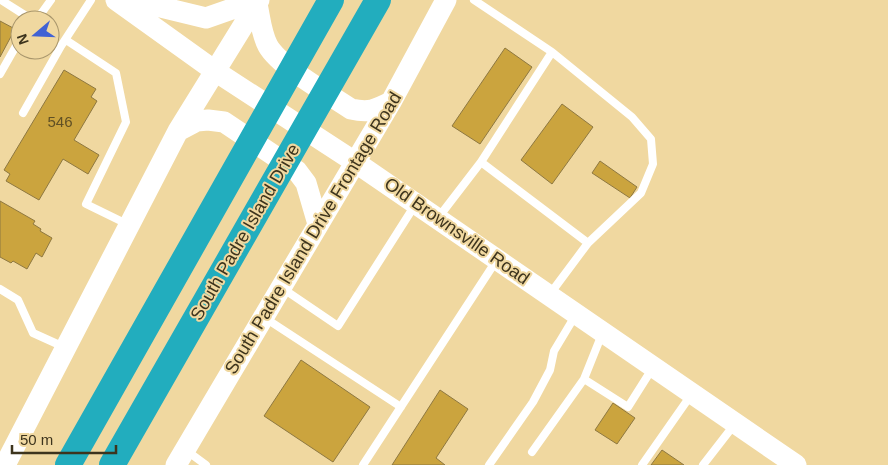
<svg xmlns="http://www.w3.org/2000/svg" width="888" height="465" font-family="Arial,sans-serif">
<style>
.building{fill:#cba43e;stroke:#8e7841}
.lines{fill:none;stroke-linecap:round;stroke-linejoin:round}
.lane{stroke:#fff;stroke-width:8}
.secondary{stroke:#fff;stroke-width:21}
.highway{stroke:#22adbe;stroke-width:26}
.labels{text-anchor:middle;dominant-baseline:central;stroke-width:4;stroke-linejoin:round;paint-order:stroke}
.number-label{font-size:15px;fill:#605025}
.street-label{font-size:18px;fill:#3d341d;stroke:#f0d8a0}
</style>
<rect width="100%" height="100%" fill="#f0d8a0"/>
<path class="building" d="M0 21 15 29 0 57Z
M505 48 532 67 480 144 452 126Z
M64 70 96 89 91 97 97 101 74 140 99 155 88 174 63 159 39 200 6 181 10 174 4 170Z
M562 104 593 127 552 184 521 160Z
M600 161 637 187 630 198 592 173Z
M0 201 35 221 33 224 41 229 40 231 52 238 42 257 36 253 27 269 13 261 11 263 0 257Z
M301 360 370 407 333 462 264 416Z
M440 390 468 409 436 458 445 465H392Z
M613 403 635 418 617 444 595 430Z
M662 450 684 465H651Z"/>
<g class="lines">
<path class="lane" d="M1 0 31 19 38 18 51 0
M474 0 552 52 481 162
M66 40 116 73 126 122 86 204 129 225
M552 52 632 117 651 139 653 164 641 193 588 243
M0 74 20 39
M23 113 61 46 91 0
M438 218 481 162 588 243 550 294
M282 288 338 326 415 205
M0 289 18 300 33 333 64 347
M265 318 401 407
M584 379 628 407 652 369
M187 451 206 465
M532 452 584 379 602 334
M363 465 496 261
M489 465 533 402 550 370 554 351 575 316
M642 465 691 395
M703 465 734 425"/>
<path class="secondary" d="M116 0 215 71 355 162 796 465
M132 0 206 18 243 5 250 0
M257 4C260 17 261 33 268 46 280 67 329 94 351 109 369 113 375 110 391 102
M178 131 197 121 208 120 224 122 297 171 306 183 318 224
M5 465 178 131 259 0
M176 465 391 102 446 0"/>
<path class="highway" d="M68 465 331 0
M112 465 378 0"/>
</g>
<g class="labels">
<g class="number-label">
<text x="60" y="121">546</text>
</g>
<g class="street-label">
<text transform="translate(457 231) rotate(35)">Old Brownsville Road</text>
<text transform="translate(245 232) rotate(-60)">South Padre Island Drive</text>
<text transform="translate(313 233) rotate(-59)">South Padre Island Drive Frontage Road</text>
</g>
</g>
<g transform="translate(35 35) rotate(251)"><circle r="24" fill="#f0d8a0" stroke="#a8966c"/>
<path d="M0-4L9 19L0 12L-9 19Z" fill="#4162d4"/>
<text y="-8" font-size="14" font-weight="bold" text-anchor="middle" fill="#3d341d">N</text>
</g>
<path d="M12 445v8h104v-8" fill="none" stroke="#3d341d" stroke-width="2.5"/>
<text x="20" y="445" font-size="15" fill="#3d341d" stroke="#f0d8a0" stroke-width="4" paint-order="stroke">50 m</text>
</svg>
